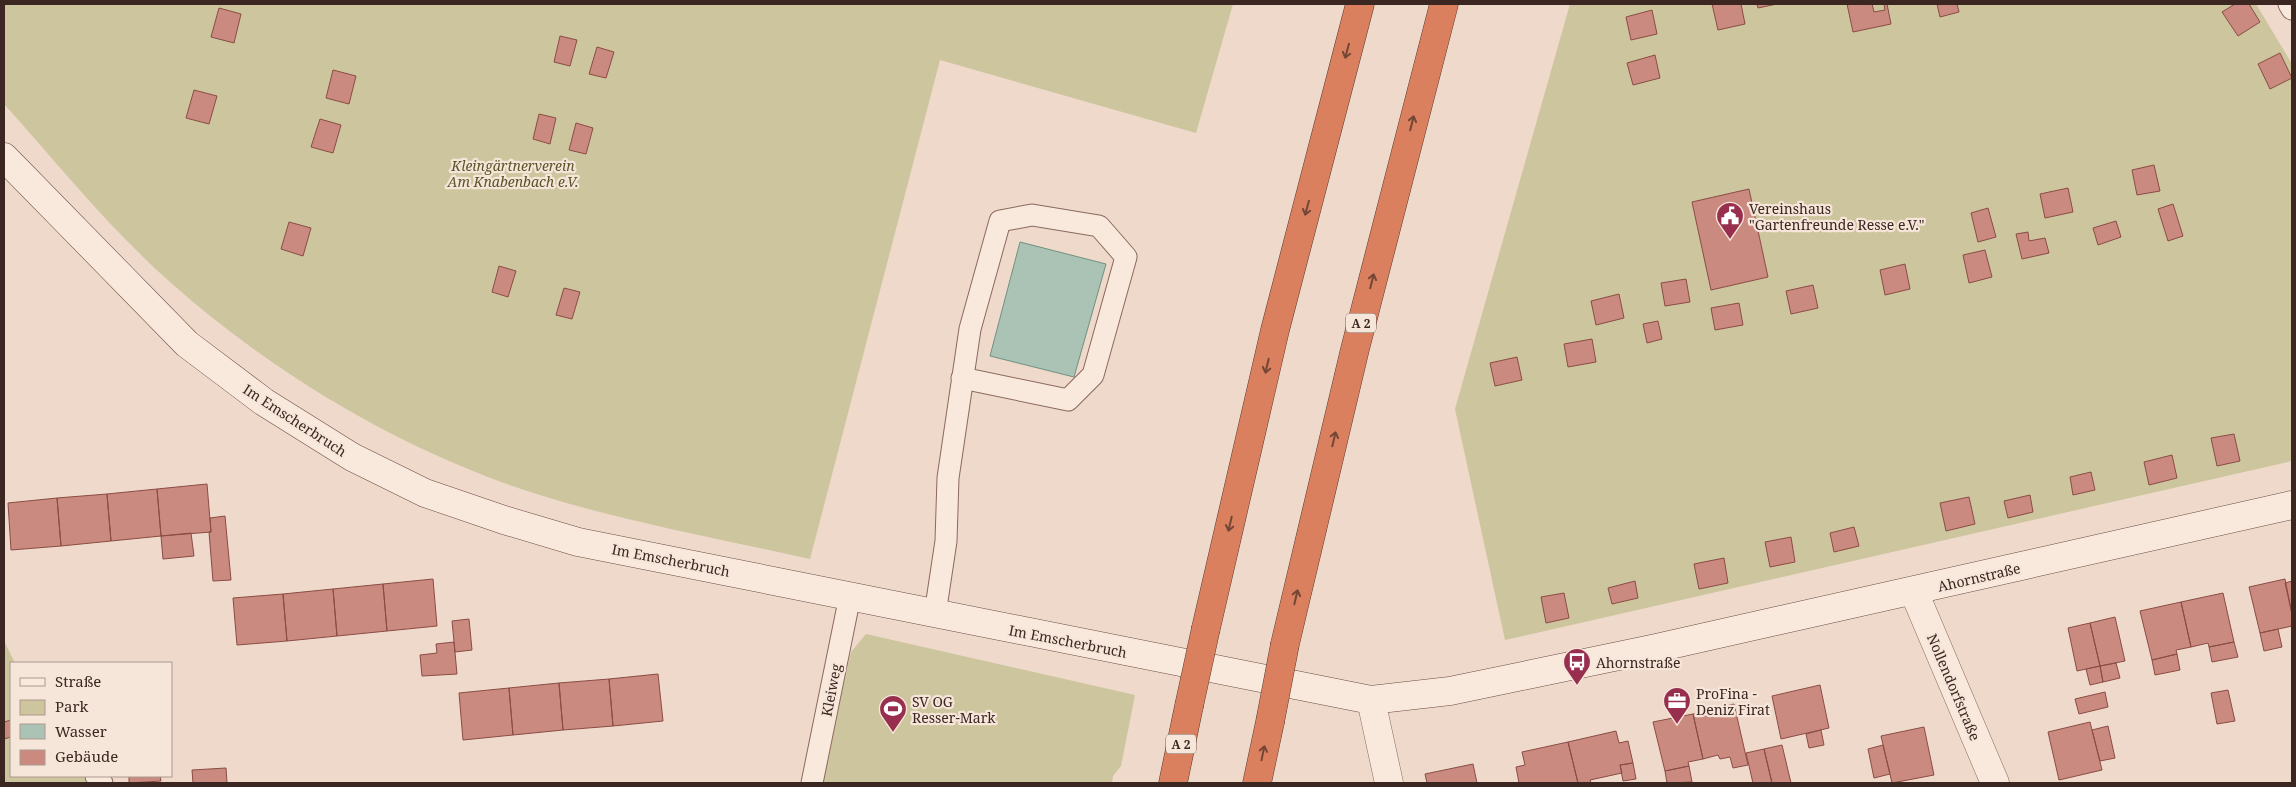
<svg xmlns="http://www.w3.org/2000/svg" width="2296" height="787" font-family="'Noto Serif',serif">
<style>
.green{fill:#cdc59d}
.water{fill:#aac3b4;stroke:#709180}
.building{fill:#cb8a80;stroke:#8a4c44}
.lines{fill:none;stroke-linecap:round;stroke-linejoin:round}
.lane-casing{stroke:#8b695e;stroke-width:23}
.street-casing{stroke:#8b695e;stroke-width:29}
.secondary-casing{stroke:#6d4a41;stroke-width:29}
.highway-casing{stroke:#593932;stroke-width:29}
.lane{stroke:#f9e9dd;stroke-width:21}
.street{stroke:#f9e9dd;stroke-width:28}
.secondary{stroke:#f9e9dd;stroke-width:28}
.highway{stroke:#da805e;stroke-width:28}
.highway-bridge-casing{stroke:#593932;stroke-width:29;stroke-linecap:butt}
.highway-bridge{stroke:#da805e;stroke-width:28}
.oneway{stroke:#734636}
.labels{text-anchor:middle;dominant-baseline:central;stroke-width:4.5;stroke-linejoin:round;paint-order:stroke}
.shield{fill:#f6e5d9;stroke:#745f58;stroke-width:1}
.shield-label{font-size:12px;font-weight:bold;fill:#3c2621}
.park-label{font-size:14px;font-style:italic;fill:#585628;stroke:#f6e5d9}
.poi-label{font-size:14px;fill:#3c2621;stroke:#f6e5d9;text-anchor:start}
.street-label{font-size:14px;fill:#3c2621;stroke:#f6e5d9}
</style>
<rect width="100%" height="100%" fill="#eed9ca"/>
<path class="green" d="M4 4H1233L1196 133 940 60 810 559C708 536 602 518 504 483 381 438 267 368 170 282 109 228 58 164 4 104Z
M1570 4H2256L2292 64V461L1505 640 1455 409Z
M866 634 1135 695 1121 766 1113 776 1112 783H821L851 652Z
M4 641 15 663H11V776H92L98 783H4Z"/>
<path class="water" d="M1020 242 1106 264 1074 377 990 356Z"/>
<path class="building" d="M1712 4H1741L1745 24 1718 30Z
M1757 4H1777L1758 8Z
M1847 4H1872L1874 12 1885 10 1884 4H1887L1891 24 1853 32Z
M1937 4H1957L1959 12 1940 17Z
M2235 4H2249L2260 22 2238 36 2222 12Z
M219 8 241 14 234 43 211 37Z
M1652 10 1657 34 1631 40 1626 17Z
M560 36 577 40 570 66 554 62Z
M597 47 614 52 606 78 589 74Z
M2280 53 2292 78 2270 89 2258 64Z
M1655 55 1660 78 1633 85 1627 63Z
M333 70 356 76 349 104 326 98Z
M194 90 217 96 209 124 186 118Z
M539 114 556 118 550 144 533 139Z
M320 119 341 125 333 153 311 147Z
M576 123 593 128 586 154 569 150Z
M2154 165 2160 191 2137 195 2132 170Z
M2068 188 2073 212 2045 218 2040 194Z
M1749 189 1768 277 1711 290 1692 202Z
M2173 204 2183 236 2168 241 2158 209Z
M1988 208 1996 237 1978 242 1971 213Z
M2116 221 2121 237 2098 245 2093 228Z
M289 222 311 228 303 256 281 249Z
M2028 232 2029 241 2045 238 2049 253 2022 259 2016 234Z
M1985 250 1992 277 1969 283 1963 255Z
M1905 264 1910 289 1885 295 1880 270Z
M499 266 516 271 508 297 492 292Z
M1686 279 1690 302 1665 306 1661 283Z
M1813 285 1818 308 1791 314 1786 291Z
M564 288 580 292 572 319 556 315Z
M1619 294 1624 318 1596 325 1591 301Z
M1739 303 1743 325 1715 330 1711 308Z
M1658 321 1662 339 1647 343 1643 324Z
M1592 339 1596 362 1568 367 1564 344Z
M1517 357 1522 380 1495 386 1490 363Z
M2234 434 2240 461 2217 466 2211 438Z
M2172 455 2177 478 2149 485 2144 462Z
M2091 472 2095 490 2073 495 2070 477Z
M207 484 211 532 161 536 157 489Z
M157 489 161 536 111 541 107 494Z
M107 494 111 541 61 546 57 498Z
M2030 495 2033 512 2008 518 2004 501Z
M1969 497 1975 524 1946 531 1940 503Z
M57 498 61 546 11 550 8 503Z
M225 516 231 580 213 581 209 532H211L210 518Z
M1854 527 1859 546 1834 552 1830 533Z
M191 533 194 556 163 559 161 536Z
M1791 537 1795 562 1770 567 1765 542Z
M1724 558 1728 583 1699 589 1694 564Z
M433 579 437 626 387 631 383 584Z
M2285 579 2292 614V626L2260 633 2249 587Z
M1635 581 1638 598 1612 604 1608 588Z
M2292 581V614L2285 583Z
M383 584 387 631 337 636 333 589Z
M333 589 337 636 287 641 283 594Z
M1564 593 1569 618 1546 623 1541 597Z
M2223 593 2234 642 2209 647 2208 643 2191 647 2181 602Z
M283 594 287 641 237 645 233 598Z
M2181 602 2191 647 2176 650 2177 654 2152 660 2140 611Z
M2115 617 2125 661 2100 666 2090 623Z
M469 619 472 650 455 652 452 621Z
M2090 623 2100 666 2077 671 2068 628Z
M2278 629 2282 647 2264 651 2260 633Z
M454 642 457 674 422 676 420 655 437 653 436 644Z
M2234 642 2238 657 2212 662 2209 647Z
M2177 654 2180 670 2155 675 2152 660Z
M2116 663 2120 678 2103 682 2100 666Z
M2100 666 2103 682 2090 685 2086 669Z
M658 674 663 721 613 726 609 679Z
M609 679 613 726 563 730 559 683Z
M559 683 563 730 513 735 509 688Z
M1820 685 1829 728 1781 739 1772 696Z
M509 688 513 735 463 740 459 693Z
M2228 690 2235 721 2217 724 2211 693Z
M2105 692 2108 707 2079 714 2075 699Z
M1734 704 1748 765 1733 768 1730 757 1720 759 1718 755 1703 759 1693 714Z
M1693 714 1703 759 1688 762 1689 766 1665 771 1653 722Z
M11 720V737L4 739V722Z
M2090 722 2102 770 2059 780 2048 732Z
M2108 726 2115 758 2100 761 2092 730Z
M1924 727 1934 775 1892 783 1881 736Z
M1821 730 1824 745 1809 748 1806 734Z
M1616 731 1619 743 1628 741 1633 763 1620 765 1622 773 1590 780 1591 783H1578L1568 742Z
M1568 742 1578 783H1519L1516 767 1525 765 1522 752Z
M1782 745 1791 783H1772L1764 749Z
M1883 745 1890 774 1874 778 1868 749Z
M1764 749 1772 783H1753L1746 753Z
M1633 763 1636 779 1623 781 1620 765Z
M1473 764 1477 783H1427L1425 774Z
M1689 766 1692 782 1667 783 1665 771Z
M226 768 227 783H193L192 770Z
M129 776H160L161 781 129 783Z"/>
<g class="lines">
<defs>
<path id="lane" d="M2289 4 2292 9
M935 614 946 541 948 478 970 329 1000 221 1032 215 1099 226 1126 257 1093 375 1068 400 962 378
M96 776 102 783
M812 783 850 596"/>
<path id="street" d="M1914 592 1995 783
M1371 700 1389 783"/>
<path id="secondary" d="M4 157 187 344 264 402 352 457 425 493 504 520 578 542 1371 700 1450 691 1652 649 2292 505"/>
<path id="highway" d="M1206 628 1275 330 1360 4
M1285 644 1355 349 1444 4
M1173 783 1189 706
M1257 783 1270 722"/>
</defs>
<use href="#lane" class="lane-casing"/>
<use href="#street" class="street-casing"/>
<use href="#secondary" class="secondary-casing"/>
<use href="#highway" class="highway-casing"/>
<use href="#lane" class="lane"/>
<use href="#street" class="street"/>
<use href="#secondary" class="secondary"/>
<use href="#highway" class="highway"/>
<defs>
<path id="highway-bridge" d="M1189 706 1206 628
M1270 722 1285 644"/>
</defs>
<use href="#highway-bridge" class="highway-bridge-casing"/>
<use href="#highway-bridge" class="highway-bridge"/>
</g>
<defs><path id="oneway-shaft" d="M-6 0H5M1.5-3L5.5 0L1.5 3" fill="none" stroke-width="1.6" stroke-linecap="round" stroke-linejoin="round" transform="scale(1.25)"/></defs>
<g class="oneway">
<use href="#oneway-shaft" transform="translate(1347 51) rotate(105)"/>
<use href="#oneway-shaft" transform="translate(1412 123) rotate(-76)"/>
<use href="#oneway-shaft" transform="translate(1307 208) rotate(105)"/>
<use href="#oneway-shaft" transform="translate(1372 281) rotate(-76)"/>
<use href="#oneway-shaft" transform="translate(1267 366) rotate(103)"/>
<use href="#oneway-shaft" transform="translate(1334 439) rotate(-77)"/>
<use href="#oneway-shaft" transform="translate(1230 524) rotate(103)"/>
<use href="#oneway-shaft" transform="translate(1296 597) rotate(-77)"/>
<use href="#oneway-shaft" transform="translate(1263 753) rotate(-78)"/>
</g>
<defs>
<symbol id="civic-pin" viewBox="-11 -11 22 30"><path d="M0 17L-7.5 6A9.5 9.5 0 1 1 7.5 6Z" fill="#992f4e" stroke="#f6e5d9"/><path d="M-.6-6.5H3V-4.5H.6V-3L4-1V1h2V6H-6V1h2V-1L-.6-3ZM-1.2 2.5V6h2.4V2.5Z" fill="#fff"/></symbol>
<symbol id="bus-pin" viewBox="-11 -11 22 30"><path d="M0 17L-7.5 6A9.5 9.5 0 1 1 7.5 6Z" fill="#992f4e" stroke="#f6e5d9"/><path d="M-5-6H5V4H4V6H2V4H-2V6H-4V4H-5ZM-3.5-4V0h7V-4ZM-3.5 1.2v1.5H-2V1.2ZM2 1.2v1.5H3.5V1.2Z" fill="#fff"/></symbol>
<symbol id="office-pin" viewBox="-11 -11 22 30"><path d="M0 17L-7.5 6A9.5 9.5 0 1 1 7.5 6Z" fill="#992f4e" stroke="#f6e5d9"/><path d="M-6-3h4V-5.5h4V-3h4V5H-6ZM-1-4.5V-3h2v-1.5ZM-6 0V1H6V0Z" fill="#fff"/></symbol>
<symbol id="stadium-pin" viewBox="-11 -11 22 30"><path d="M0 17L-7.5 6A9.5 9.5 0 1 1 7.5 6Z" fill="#992f4e" stroke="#f6e5d9"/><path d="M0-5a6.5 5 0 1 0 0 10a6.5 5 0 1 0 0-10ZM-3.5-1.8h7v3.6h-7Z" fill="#fff"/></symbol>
</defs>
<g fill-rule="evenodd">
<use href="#civic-pin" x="1714" y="200" width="32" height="43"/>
<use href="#bus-pin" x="1561" y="646" width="32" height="43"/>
<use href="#office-pin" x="1661" y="685" width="32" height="43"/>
<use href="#stadium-pin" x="877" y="693" width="32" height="43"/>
</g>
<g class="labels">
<g class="shield">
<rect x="1346" y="313.5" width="30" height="19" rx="4"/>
<rect x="1166" y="734.5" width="30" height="19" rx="4"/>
</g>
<g class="shield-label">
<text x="1361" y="323">A 2</text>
<text x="1181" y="744">A 2</text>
</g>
<g class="park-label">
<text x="513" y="165">Kleingärtnerverein<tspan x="513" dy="16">Am Knabenbach e.V.</tspan></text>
</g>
<g class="poi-label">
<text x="1749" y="208">Vereinshaus<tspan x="1749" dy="16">"Gartenfreunde Resse e.V."</tspan></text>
<text x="1596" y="662">Ahornstraße</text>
<text x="1696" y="693">ProFina -<tspan x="1696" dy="16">Deniz Firat</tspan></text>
<text x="912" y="701">SV OG<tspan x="912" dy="16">Resser-Mark</tspan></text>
</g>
<g class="street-label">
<text transform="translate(295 420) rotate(33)">Im Emscherbruch</text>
<text transform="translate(671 560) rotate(11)">Im Emscherbruch</text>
<text transform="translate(1979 577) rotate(-13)">Ahornstraße</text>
<text transform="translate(1068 641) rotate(11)">Im Emscherbruch</text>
<text transform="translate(1954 687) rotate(67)">Nollendorfstraße</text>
<text transform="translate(831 690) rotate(-79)">Kleiweg</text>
</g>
</g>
<rect width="2296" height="787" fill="none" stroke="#3c2621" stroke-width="10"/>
<rect x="10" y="662" width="162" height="115" fill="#f6e5d9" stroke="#ac998f"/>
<rect x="20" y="678" width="25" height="8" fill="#f9e9dd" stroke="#ac998f"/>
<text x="55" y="687" font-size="15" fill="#3c2621">Straße</text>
<rect x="20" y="700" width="25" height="15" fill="#cdc59d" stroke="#ac998f"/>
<text x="55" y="712" font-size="15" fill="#3c2621">Park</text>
<rect x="20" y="724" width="25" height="15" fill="#aac3b4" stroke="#ac998f"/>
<text x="55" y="737" font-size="15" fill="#3c2621">Wasser</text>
<rect x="20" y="750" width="25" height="15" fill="#cb8a80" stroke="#ac998f"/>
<text x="55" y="762" font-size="15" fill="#3c2621">Gebäude</text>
</svg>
